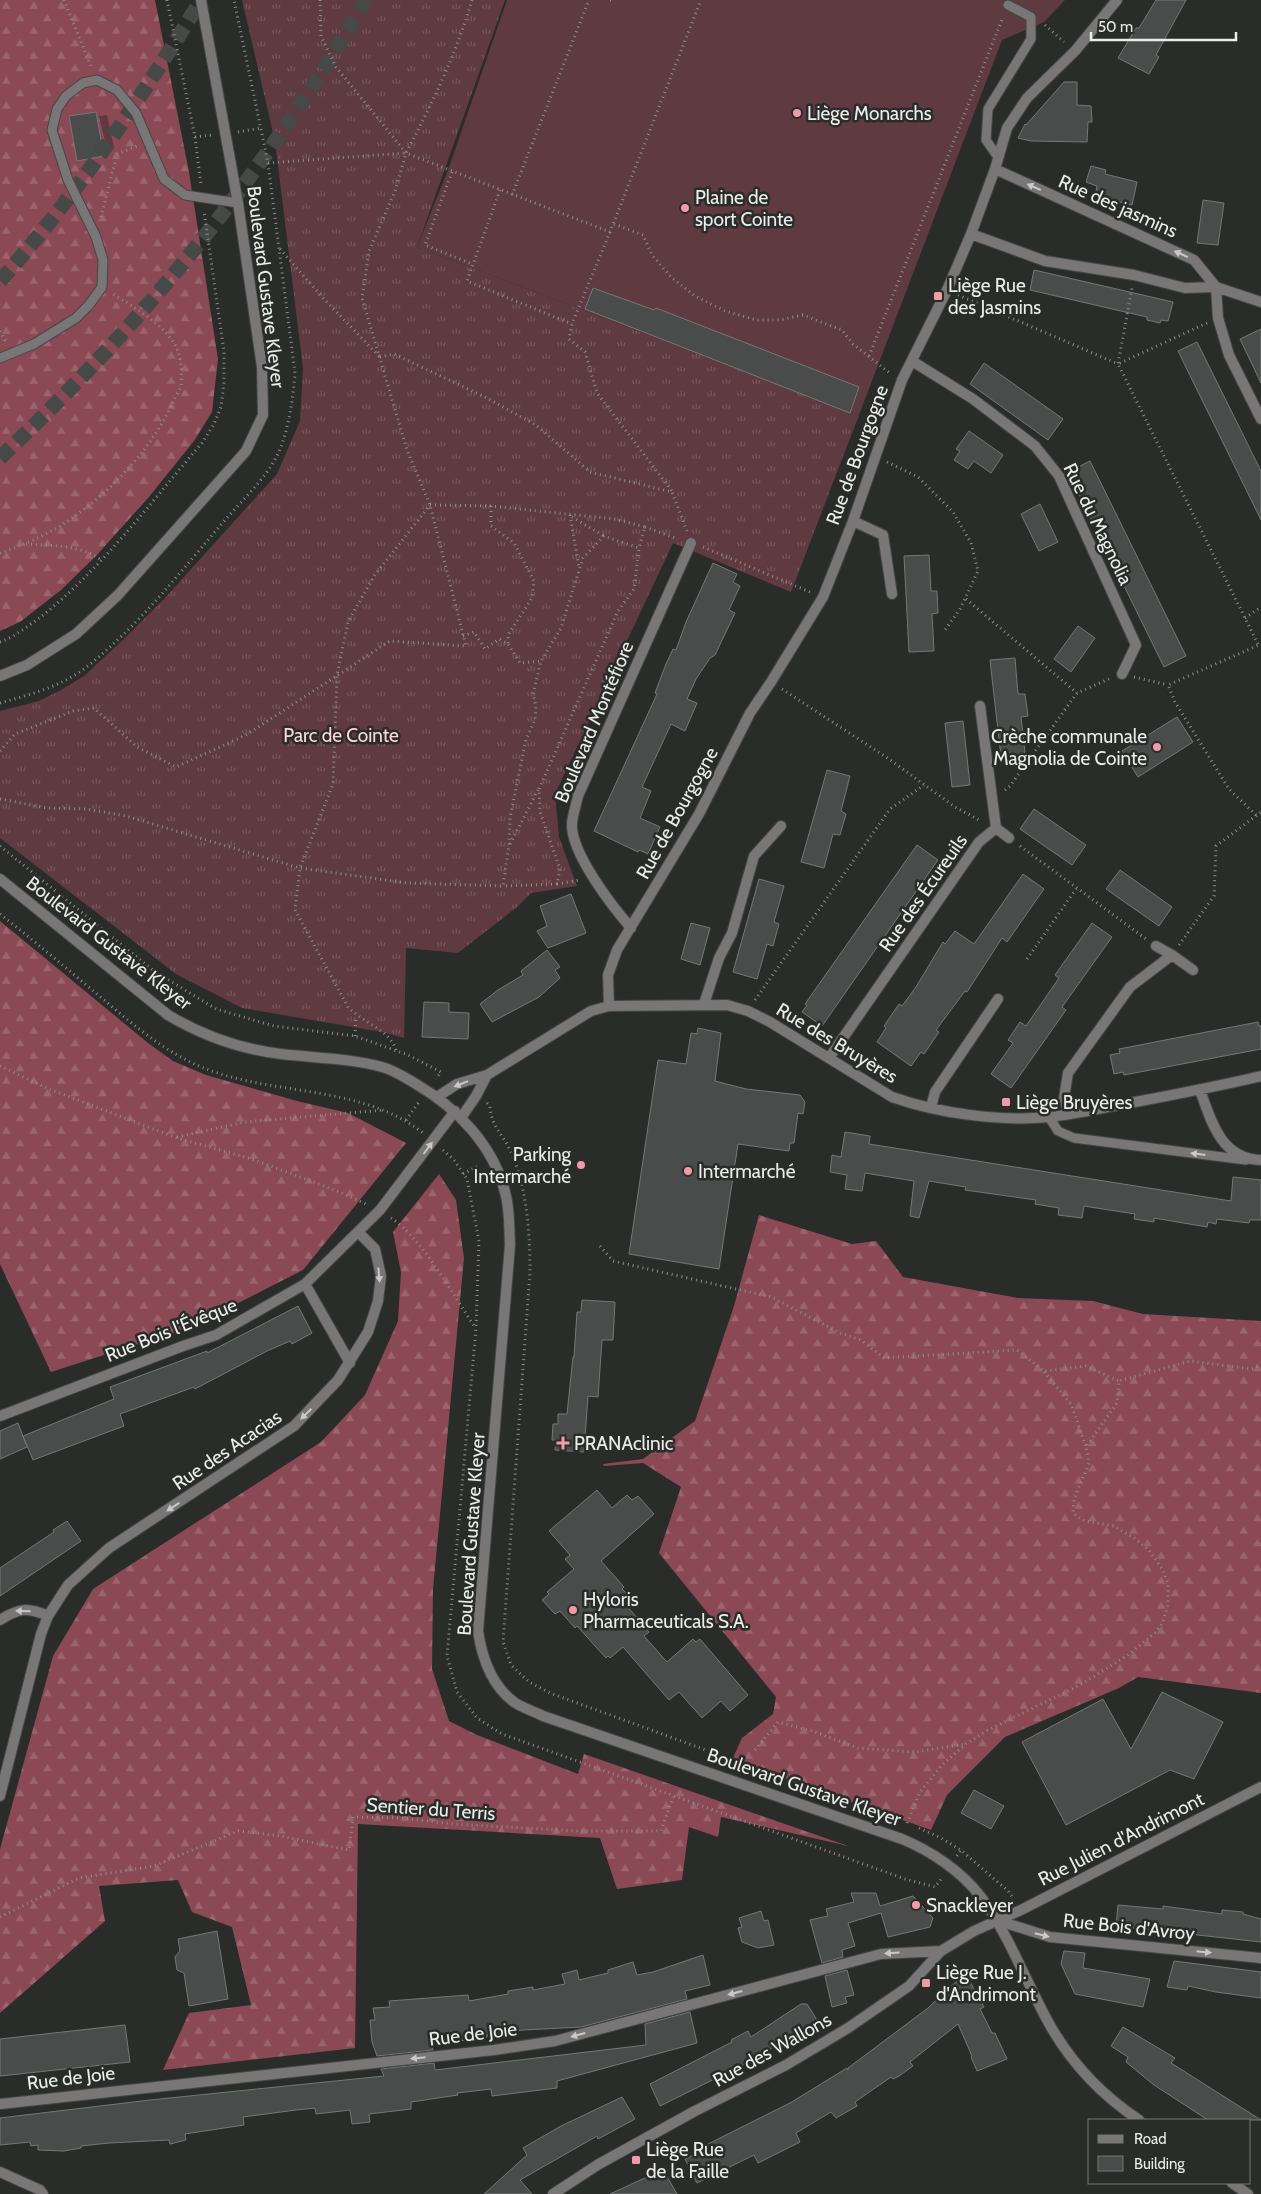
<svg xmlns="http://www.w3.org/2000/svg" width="1261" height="2194" font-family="Cabin,sans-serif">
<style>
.grass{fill:url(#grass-tufts)}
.forest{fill:url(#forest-firs)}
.pitch{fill:#5f3a40}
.building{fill:#494c4a;stroke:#757876}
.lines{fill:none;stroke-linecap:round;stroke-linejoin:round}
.motorway-tunnel{stroke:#474947;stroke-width:15;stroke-dasharray:15 8;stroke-linecap:butt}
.service-casing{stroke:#454745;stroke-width:11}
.minor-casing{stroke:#454745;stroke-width:12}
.tertiary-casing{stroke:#454745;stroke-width:12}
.path{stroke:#8d8f8d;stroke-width:3;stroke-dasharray:1 4;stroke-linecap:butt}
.service{stroke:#787676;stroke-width:9}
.minor{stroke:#787676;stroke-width:10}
.tertiary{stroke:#787676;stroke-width:10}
.oneway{fill:#c8c9c8}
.poi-dot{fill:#f39aa9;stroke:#2a2c2a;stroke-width:2}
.labels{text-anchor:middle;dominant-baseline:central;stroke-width:5;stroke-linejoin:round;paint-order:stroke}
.poi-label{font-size:19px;fill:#ebedeb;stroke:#2a2c2a;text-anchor:start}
.street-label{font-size:19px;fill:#ebedeb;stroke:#2a2c2a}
.park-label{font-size:19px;fill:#ffd5da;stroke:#2a2c2a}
</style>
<defs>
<pattern id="grass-tufts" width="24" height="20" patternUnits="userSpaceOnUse" patternTransform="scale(1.25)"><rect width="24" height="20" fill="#5f3a40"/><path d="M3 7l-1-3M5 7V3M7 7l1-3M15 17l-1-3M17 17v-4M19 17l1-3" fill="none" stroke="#76575c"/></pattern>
<pattern id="forest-firs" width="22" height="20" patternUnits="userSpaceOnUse" patternTransform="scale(1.25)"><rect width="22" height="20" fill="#8a4955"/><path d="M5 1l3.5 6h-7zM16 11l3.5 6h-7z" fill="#9b646e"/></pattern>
</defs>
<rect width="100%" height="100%" fill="#2a2c2a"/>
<path class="grass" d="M242 0H505L417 247 859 415 791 592 673 543 555 794 559 837 577 886 531 893 517 907 458 953 406 948 404 1038 382 1032 242 1008 176 974 0 838V711L39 701 61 690 84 676 125 638 164 599 277 474 300 421 303 368 275 141Z"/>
<path class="forest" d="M0 0H155L189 172 218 359 212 412 194 441 148 498 96 556 61 590 20 622 0 631Z
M0 921 148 1043 173 1061 206 1075 297 1101 348 1113 406 1143 303 1270 191 1327 51 1372 0 1264Z
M439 1174 456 1200 464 1258 433 1589 432 1669 449 1721 477 1735 578 1774 584 1754 848 1846 721 1817 718 1837 689 1827 682 1880 617 1889 600 1838 358 1824 355 2048 163 2070 189 2013 251 2005 232 1927 192 1912 178 1880 99 1886 105 1921 0 2013V1849L53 1656 93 1589 321 1442 365 1395 398 1321 401 1272 393 1232Z
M759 1215 852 1244 876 1241 903 1277 1018 1298 1093 1301 1143 1314 1261 1321V1693L1138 1677 1119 1688 1005 1737 947 1795 931 1830 732 1760 742 1738 773 1714 776 1697 659 1553 681 1487 643 1463 604 1466 603 1464 643 1459 695 1421 734 1306Z"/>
<path class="pitch" d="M507 0H1065L1044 22 1002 40 859 415 417 247 448 170Z
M107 115 114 148 107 149 99 116Z"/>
<path class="building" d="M1156 0H1186L1156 55 1159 57 1149 74 1118 58 1136 28H1139Z
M1064 82H1077V105L1091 106 1092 122H1088L1087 142 1031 141 1018 138 1025 124 1026 125Z
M96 112 104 156 77 161 69 116Z
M1091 166 1106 170 1105 174 1137 182 1132 205 1095 196 1097 186 1086 182Z
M1203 200 1224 203 1218 245 1197 243Z
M1034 270 1173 302 1168 321 1161 320 1160 323 1147 320V317L1030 290Z
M593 288 654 310 656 308 859 387 850 413 585 309Z
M1261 329V383L1240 339Z
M1197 342 1261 471V520L1178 351Z
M984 363 1063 419 1048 440 970 384Z
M969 431 1003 455 991 473 974 461 968 469 954 460 960 451 956 449Z
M1090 461 1186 656 1164 667 1068 472Z
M1040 504 1058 542 1039 551 1021 514Z
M929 555 931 591H937L938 613 932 614 934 651 909 652 904 556Z
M713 563 737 574 733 582 740 586 729 610 735 613 715 655 710 658 696 679 687 699 697 703 685 731 671 724 642 787 651 791 640 818 660 827 648 854 639 850 638 852 594 831 657 694 655 693 666 664 673 649 676 650 686 622Z
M1078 626 1095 638 1071 672 1054 659Z
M1015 658 1018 694H1025L1028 716 1021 717 1025 753 1001 757 990 660Z
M1177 717 1193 742 1138 777 1122 751Z
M963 721 970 785 952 787 945 723Z
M827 770 850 776 841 811 846 814 840 835 833 834 824 868 801 862Z
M1034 809 1086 845 1072 865 1020 829Z
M917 845 938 860 822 1026 802 1012 807 1005 805 1004Z
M1120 870 1172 907 1159 926 1106 889Z
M1023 874 1044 889 1007 942 1002 938 967 992 965 991 936 1030 939 1032 924 1054 921 1052 911 1066 877 1042 886 1028 884 1026 899 1004 902 1006 916 987 943 942 945 944 955 931 974 944Z
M759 879 784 886 774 922 779 924 773 946 767 944 757 979 733 972Z
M571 894 586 933 548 948 537 931 547 926 540 906Z
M691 923 710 928 700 965 681 959Z
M1092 923 1112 937 1062 1007 1066 1010 1011 1088 991 1074 1013 1043 1008 1040 1020 1022 1026 1026 1059 978 1055 975Z
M547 950 560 967 555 970 560 978 539 997 492 1022 480 1004 498 990 523 975 521 971Z
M424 1002 449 1003V1012L469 1013 468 1039 422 1037Z
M1258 1022 1259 1026H1261V1049L1124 1075 1123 1072 1114 1074 1110 1055 1120 1053 1119 1049Z
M698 1028 721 1033 715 1081 746 1089 800 1095 805 1102 803 1114 798 1113 794 1143H790L789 1151 738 1144 719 1269 629 1254 658 1060 686 1064 691 1033 697 1034Z
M845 1132 870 1136 869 1144 1231 1201 1233 1177 1261 1180V1220H1250L1249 1223 1217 1219 1216 1224 1208 1222 1207 1227 1154 1218V1222L1134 1219 1135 1214 1084 1206 1082 1218 1058 1215 1059 1208 1035 1204 1036 1200 965 1190 966 1187 929 1181 919 1218 910 1216 914 1181 865 1173 862 1191 845 1189 847 1175 830 1172 832 1155 841 1157Z
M582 1300 615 1302 613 1340H602L598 1397 588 1396 584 1452 555 1450 556 1440H552L553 1424H558V1414H567L573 1357H574L577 1312H581Z
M298 1306 312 1333 292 1344 290 1341 267 1351 195 1389 194 1387 120 1414 124 1426 33 1460 23 1436 114 1399 110 1387 207 1351V1353Z
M18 1423 27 1447 0 1459V1431Z
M597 1490 612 1508 627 1495 632 1500 638 1496 654 1514 601 1561 624 1587 622 1589 627 1594 621 1599 649 1632 644 1636 667 1662 693 1639 696 1642 700 1639 748 1695 730 1711 721 1701 702 1718 679 1692 669 1700 623 1647 610 1658 608 1656 606 1658 577 1626 575 1628 560 1611 555 1614 542 1600 549 1594 547 1592 574 1569 565 1559 570 1555 549 1531Z
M67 1521 81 1541 0 1596V1568L54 1532 53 1530Z
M1162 1692 1223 1722 1194 1779 1170 1770 1066 1825 1022 1742 1103 1699 1131 1749Z
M974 1790 1004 1806 991 1829 961 1813Z
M851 1893H876L880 1906 913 1896 933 1918 930 1927 888 1937 881 1913 848 1923 855 1946 842 1950 843 1957 822 1963 810 1920 828 1916 826 1909 854 1902Z
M1118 1905 1163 1909V1906L1222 1914V1910L1243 1912V1914L1261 1919V1942L1116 1926Z
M761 1911 764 1921 768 1920 774 1945 758 1948 742 1942 738 1928 742 1927 739 1918Z
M217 1931 228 1999 189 2006 184 1973 177 1970 175 1957 180 1951 178 1939Z
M1064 1951 1085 1953 1083 1968 1150 1979 1143 2007 1075 1994 1061 1964Z
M703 1955 710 1985 685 1991 687 1999 581 2027 523 2030 487 2035V2037L432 2045 433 2050 377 2056 372 2042 370 2020H375L373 2008 390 2007 389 2001 468 1995 469 2001 508 1994V1991L533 1987V1990L565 1984 562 1974 577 1970 579 1980 608 1973V1970L633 1962 637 1975 653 1972Z
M1174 1961 1261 1972V1998L1216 1992 1188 1986 1187 1990 1167 1987Z
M847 1970 854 1995 845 1997 847 2003 832 2007 825 1976Z
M968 1978 984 2007 980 2009 992 2033H995L1007 2059 977 2071 971 2057 972 2056 958 2024 910 2062 913 2066 899 2076 893 2079 891 2077 855 2102 857 2106 836 2118 831 2112 796 2133 800 2142 758 2163 754 2155 697 2183 685 2159 710 2147 708 2144 790 2103 847 2068 848 2070V2068L928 2008 959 1979Z
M801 2004H807L817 2020 802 2031 764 2052 765 2054 660 2106 650 2084 732 2042 731 2040 748 2031 751 2037Z
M690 2012 697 2043 557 2081V2088L492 2096 491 2089 457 2093 458 2095 411 2102V2109L369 2114 370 2122 352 2124 350 2110 316 2114 315 2108 296 2110 243 2117 244 2125 185 2134 186 2140 170 2144 169 2140 109 2143 81 2146V2148L64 2151 38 2150V2145L31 2146 30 2142 0 2145V2118L150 2100 384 2076 381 2069 434 2063 435 2070 646 2045 645 2024Z
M125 2025 130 2062 0 2076V2039Z
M1123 2027 1175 2058 1171 2063 1261 2120H1208L1154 2085 1126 2062 1128 2057 1111 2046Z
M622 2097 635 2119 598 2139 597 2136 520 2180 532 2194H484L527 2155 523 2148 561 2126Z
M662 2168 677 2194H610L647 2177Z"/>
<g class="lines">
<path class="motorway-tunnel" d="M0 281C77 195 141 98 201 0
M0 458C93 370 179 275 254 171 294 116 331 58 366 0"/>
<defs>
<path id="service" d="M998 157 986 140 988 109 1031 39V17L1008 5
M0 358 34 344 76 318 89 305 102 287 103 260 96 237 68 180 52 130 57 109 66 96 83 83 97 80 117 90 136 113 164 179 185 195 238 203
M1049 1117 1058 1131 1074 1138 1246 1160"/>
<path id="minor" d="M995 169 1194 260 1216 287
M971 234 1045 261 1134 275 1185 288 1216 287 1261 302
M1216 287 1218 318 1229 355 1261 419
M912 361 973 399 1035 446 1059 476 1136 645 1122 674
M853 521 883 535 892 594
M996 828 1009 838
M631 928C612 906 570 852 572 823 573 814 576 805 578 796L691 543
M1172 955 1193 970
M704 1004 719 958 732 933 754 856 781 826
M609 1006 608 975 617 950 699 814 750 713 771 682 823 597 853 521 902 380 947 290 971 234 995 169 1007 128 1027 98 1075 51 1117 0
M829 1058 979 842 996 828 980 706
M1200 1090C1211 1121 1221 1159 1261 1160
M437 1097 457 1084 487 1075 591 1011 609 1006 727 1005 748 1011 770 1022 892 1097C937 1113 1001 1122 1049 1117 1078 1114 1106 1107 1135 1102 1177 1094 1219 1086 1261 1076
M931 1107 935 1092 998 999
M1069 1114 1064 1098 1068 1073 1130 987 1172 955 1156 946
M461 1118 476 1096 487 1075
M305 1284 350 1363
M0 1416 183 1346 216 1335 305 1284 380 1210 455 1111
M0 1620C19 1608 28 1607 48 1616
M0 1796 41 1634 48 1616 68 1585 109 1548 294 1426 338 1380 368 1332 378 1301 381 1276 375 1249 359 1233
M996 1920 1050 1937 1261 1958
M0 2104 494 2050 555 2041 881 1954 941 1951
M0 2172 40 2190 43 2194
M553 2194 599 2164 695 2111 786 2065 848 2028 909 1986 941 1951 974 1931 1021 1910 1261 1787"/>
<path id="tertiary" d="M0 676 27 665 76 634 118 595 246 451 263 415 262 367 238 203 201 0
M0 879 168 1015C203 1036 240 1049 281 1054 315 1058 349 1058 382 1067 394 1070 406 1078 416 1084 457 1108 493 1145 505 1192 510 1209 509 1227 510 1245L478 1631C482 1658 491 1685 514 1702 522 1708 534 1711 543 1716L902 1839C931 1851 961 1871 981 1897 1010 1936 1027 1985 1051 2027 1073 2065 1103 2096 1139 2120
M1232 2183 1248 2194"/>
</defs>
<use href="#service" class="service-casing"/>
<use href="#minor" class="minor-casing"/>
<use href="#tertiary" class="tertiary-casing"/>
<path class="path" d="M64 0 92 69
M167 0 195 137 201 185
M320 0 321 36 336 67 406 153
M472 0C456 54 432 104 406 153L610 232 701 0
M610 0H612
M1045 25 1064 42
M238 132 261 128
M195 137 212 135
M268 163 405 153
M452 172 425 245 472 264
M500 190 467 281 572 324
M512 195 589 0
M101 217 117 154 137 146
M614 224 643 235 652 255 671 277 695 296 725 311 756 320H780L803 315 842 330 853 344 891 374
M610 232 572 324 569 339 585 352 597 393 672 491
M280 249 323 298 379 356
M958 295 1118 364 1132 288
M1207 323 1118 364 1258 644
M0 331 6 342
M869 356 1003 17
M380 357 394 354 485 397 536 425 590 472 672 492 687 531
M887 462 918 477 953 512 971 543 978 571 960 609 945 630
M430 505 491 506 614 519 645 527 639 548
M491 506V526L514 543 534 581 532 598 508 635V644
M570 515 579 568
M572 517 604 536
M645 527 678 539
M26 544C51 546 80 544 101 560
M703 547 810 592
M0 553C27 544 55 531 78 514 117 485 153 446 173 402 175 397 180 390 181 385 182 377 181 362 179 354 171 328 135 308 113 294
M966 599 1077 693
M1245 618 1261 607
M463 636 474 632 485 649 499 639 508 644 520 663 541 661
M0 642C15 637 29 625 42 616 103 567 151 502 202 443L214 424 221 407 224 382V352L204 211
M1134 677 1168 685
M782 689 889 759 955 807 981 821
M0 703C29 695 59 687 84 669 138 627 181 571 225 520 245 497 272 473 282 444 290 421 293 397 295 373L268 163 234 0
M0 751 15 734 73 711 94 708 137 747 176 767 246 735 390 641 466 646 430 505 407 450 362 298 369 251 395 191 406 153
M1005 790 1010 786 1077 693 1109 679
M0 799 47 808 86 809 126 816 300 868 407 883 503 886 509 845 510 818 526 739 535 720 536 707 533 694 541 661 561 628 583 558 604 536 639 548 634 589 618 611 539 789 540 812 560 869 557 884 503 886
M1256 815 1229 789 1175 702 1168 685 1261 644
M510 844 538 790
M0 846 154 971 216 1009 274 1026 355 1036 408 1055 441 1072 436 1079
M1020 846 1146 939
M557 884 579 880
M0 914C33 940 65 967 97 994 129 1021 160 1049 199 1066 271 1097 359 1083 423 1133
M1179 945 1214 896 1216 846 1261 812
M1027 959 1076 889
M755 1000 890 809 924 785
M355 1036 356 1016
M396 1050C390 1030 362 1022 348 1007L295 910 300 868 333 784 337 675 348 622 374 576 430 505
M0 1066 49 1089 177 1138 252 1159 335 1190 366 1204
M487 1103 490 1106C491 1127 504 1135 512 1154 527 1190 530 1234 530 1272L503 1642 511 1665 529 1682 550 1693 897 1820
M406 1120 419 1102
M177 1137 245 1122 384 1110
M443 1150 454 1160 467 1179 479 1241 476 1328 447 1656 457 1692 477 1718 502 1734 905 1879 935 1887 942 1878
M463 1174 480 1165
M391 1218C424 1240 452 1294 475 1327
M600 1246 613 1261 771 1297 840 1333 861 1340 884 1358 1017 1350 1044 1371 1086 1366 1119 1381
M1044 1372 1071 1404 1086 1447
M755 1750 778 1722 812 1731 858 1748 916 1752 965 1744
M907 1823 920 1792 942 1765 966 1744 986 1731 1080 1685 1128 1655 1156 1632 1163 1622 1168 1605V1584L1163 1570 1149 1550 1134 1538 1114 1526 1084 1521 1073 1513 1074 1499 1089 1463 1086 1447 1117 1403 1119 1381 1190 1361 1252 1369 1261 1365
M919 1828 939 1837 961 1850
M957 1856 961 1850 1008 1891 1013 1898
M0 1917 79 1878 154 1866 238 1831 281 1836 349 1850 353 1817 402 1818 453 1824 576 1831H661L673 1797"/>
<use href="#service" class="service"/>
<use href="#minor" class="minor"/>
<use href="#tertiary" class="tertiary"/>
</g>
<defs><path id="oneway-solid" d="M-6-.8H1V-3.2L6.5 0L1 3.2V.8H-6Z" transform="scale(1.25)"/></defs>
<g class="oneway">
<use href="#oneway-solid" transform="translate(1034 187) rotate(-156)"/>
<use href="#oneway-solid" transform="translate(1181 254) rotate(-156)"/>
<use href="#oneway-solid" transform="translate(461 1084) rotate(158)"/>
<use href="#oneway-solid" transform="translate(428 1148) rotate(-53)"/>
<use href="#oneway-solid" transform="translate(1198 1154) rotate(-173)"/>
<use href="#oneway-solid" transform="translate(379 1275) rotate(85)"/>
<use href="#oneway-solid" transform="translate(306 1414) rotate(136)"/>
<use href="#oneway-solid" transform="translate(173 1507) rotate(147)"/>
<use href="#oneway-solid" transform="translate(23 1611) rotate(-179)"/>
<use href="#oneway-solid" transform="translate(1042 1935) rotate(14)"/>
<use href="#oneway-solid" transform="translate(1204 1952) rotate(6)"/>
<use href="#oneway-solid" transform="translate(892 1953) rotate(176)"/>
<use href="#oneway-solid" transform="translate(735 1993) rotate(165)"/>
<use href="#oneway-solid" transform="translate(578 2035) rotate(165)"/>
<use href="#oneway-solid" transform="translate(418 2058) rotate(174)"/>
</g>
<g class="poi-dot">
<circle cx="797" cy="113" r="5"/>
<circle cx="685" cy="208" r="5"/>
<rect x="933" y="291" width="10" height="10" rx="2.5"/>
<circle cx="1157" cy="747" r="5"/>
<rect x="1001" y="1097" width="10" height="10" rx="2.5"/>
<circle cx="581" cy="1165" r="5"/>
<circle cx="688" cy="1171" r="5"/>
<path d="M560.5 1435.5h5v5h5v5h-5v5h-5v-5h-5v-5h5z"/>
<circle cx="573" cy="1610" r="5"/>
<circle cx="916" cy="1905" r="5"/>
<rect x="921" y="1978" width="10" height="10" rx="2.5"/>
<rect x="631" y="2155" width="10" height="10" rx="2.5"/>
</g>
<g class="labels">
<g class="poi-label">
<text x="807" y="113">Liège Monarchs</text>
<text x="695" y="197">Plaine de<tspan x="695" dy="22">sport Cointe</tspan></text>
<text x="948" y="285">Liège Rue<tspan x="948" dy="22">des Jasmins</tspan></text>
<text x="1147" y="736" text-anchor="end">Crèche communale<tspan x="1147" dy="22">Magnolia de Cointe</tspan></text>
<text x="1016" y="1102">Liège Bruyères</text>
<text x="571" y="1154" text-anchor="end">Parking<tspan x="571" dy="22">Intermarché</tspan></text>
<text x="698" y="1171">Intermarché</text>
<text x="574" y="1443">PRANAclinic</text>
<text x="583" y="1599">Hyloris<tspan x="583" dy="22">Pharmaceuticals S.A.</tspan></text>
<text x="926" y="1905">Snackleyer</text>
<text x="936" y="1972">Liège Rue J.<tspan x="936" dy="22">d'Andrimont</tspan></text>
<text x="646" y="2149">Liège Rue<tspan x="646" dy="22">de la Faille</tspan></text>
</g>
<g class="street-label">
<text transform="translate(1118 206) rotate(24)">Rue des jasmins</text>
<text transform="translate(266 287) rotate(83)">Boulevard Gustave Kleyer</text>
<text transform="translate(857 455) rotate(-70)">Rue de Bourgogne</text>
<text transform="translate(1098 524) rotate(64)">Rue du Magnolia</text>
<text transform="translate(594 722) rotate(-67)">Boulevard Montéfiore</text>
<text transform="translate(677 813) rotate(-61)">Rue de Bourgogne</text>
<text transform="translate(923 893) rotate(-55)">Rue des Écureuils</text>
<text transform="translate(109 943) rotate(38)">Boulevard Gustave Kleyer</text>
<text transform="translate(837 1043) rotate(31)">Rue des Bruyères</text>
<text transform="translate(171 1330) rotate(-22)">Rue Bois l'Évêque</text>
<text transform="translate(227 1450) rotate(-34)">Rue des Acacias</text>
<text transform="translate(471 1534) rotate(-86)">Boulevard Gustave Kleyer</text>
<text transform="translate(804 1787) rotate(19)">Boulevard Gustave Kleyer</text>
<text transform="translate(431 1809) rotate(4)">Sentier du Terris</text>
<text transform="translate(1121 1839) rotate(-27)">Rue Julien d'Andrimont</text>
<text transform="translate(1129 1927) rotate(6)">Rue Bois d'Avroy</text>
<text transform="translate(473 2034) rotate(-7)">Rue de Joie</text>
<text transform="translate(772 2050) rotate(-29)">Rue des Wallons</text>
<text transform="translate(71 2078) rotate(-7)">Rue de Joie</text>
</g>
<g class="park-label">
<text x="341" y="735">Parc de Cointe</text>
</g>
</g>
<rect x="1088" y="2119" width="162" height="65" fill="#2a2c2a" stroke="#777977"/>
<rect x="1098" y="2135" width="25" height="8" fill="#787676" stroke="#777977"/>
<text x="1134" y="2144" font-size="15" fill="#ebedeb">Road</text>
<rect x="1098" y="2156" width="25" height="15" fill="#494c4a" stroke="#777977"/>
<text x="1134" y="2169" font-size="15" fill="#ebedeb">Building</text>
<path d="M1091 32v8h145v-8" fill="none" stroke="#ebedeb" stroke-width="2.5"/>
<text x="1098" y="32" font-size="15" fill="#ebedeb" stroke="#2a2c2a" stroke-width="4" paint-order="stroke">50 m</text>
</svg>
